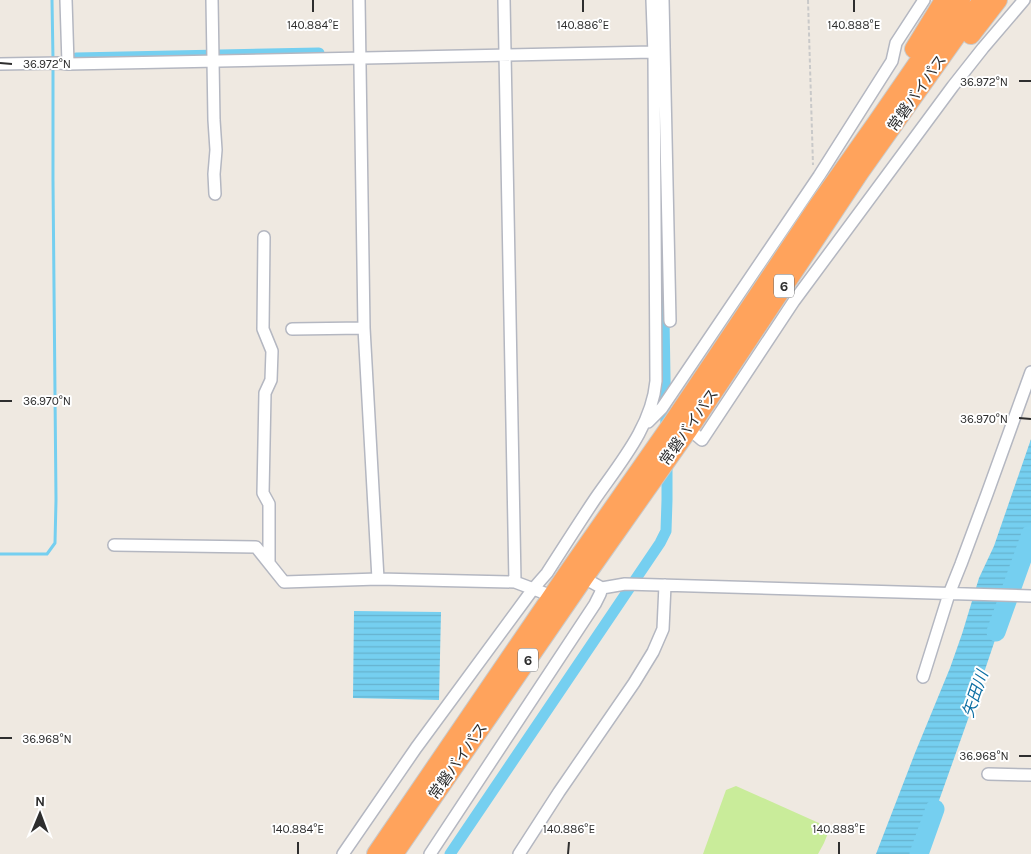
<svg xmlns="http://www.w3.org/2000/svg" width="1031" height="854" font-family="Karla,'Noto Sans JP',sans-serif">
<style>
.pitch{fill:#c9ec9a}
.water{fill:url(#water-rules)}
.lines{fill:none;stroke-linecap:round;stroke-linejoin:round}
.stream{stroke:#75cff0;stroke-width:3}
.canal{stroke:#75cff0;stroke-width:11}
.river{stroke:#75cff0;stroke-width:19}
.minor-casing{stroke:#b4b7c1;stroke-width:14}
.highway-casing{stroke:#c9c9c9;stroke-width:20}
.path{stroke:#c9c9c9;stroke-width:2;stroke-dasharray:4 2.5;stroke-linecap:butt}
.minor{stroke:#fff;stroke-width:11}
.highway{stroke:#ffa35c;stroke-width:18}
.ticks{fill:none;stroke:#2e2e2e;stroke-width:2}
.labels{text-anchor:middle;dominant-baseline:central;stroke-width:4;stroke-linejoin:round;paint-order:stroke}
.shield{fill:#fff;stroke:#6d6d6d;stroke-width:1}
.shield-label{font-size:14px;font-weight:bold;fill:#2e2e2e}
.street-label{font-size:15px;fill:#2e2e2e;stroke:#fff}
.water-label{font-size:16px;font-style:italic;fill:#0d6fa3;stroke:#fff}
.ticks-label{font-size:12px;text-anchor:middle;fill:#2e2e2e;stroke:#fff;stroke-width:4;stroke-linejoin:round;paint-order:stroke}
</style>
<defs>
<pattern id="water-rules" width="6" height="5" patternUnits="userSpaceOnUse" patternTransform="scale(1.25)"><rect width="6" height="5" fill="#75cff0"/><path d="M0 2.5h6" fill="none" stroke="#66b2ce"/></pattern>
</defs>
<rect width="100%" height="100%" fill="#efe9e1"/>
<path class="pitch" d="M736 786 830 828 824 843 818 854H703L726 790Z"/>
<path class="water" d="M1031 439V554L1027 564 1008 594 994 643 972 708 936 809 918 854H876L915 753 950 668 962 634 979 578 994 546Z
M354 611 441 612 439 700 353 698Z"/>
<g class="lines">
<path class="stream" d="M52 0 53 59
M0 554H47L55 543 56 500 53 181V66"/>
<path class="canal" d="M76 58 319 53
M661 146 666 433
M450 854 660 543 666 531 667 500V461"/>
<path class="river" d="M996 632 1031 534
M919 854 935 809"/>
<defs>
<path id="minor" d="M66 0 68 64
M212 0 214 120 216 150 214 174 215 194
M359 0 364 328 378 579
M504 0 515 582
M663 0 670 321
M0 64 59 63 68 64 653 52
M264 237 263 329 272 351 271 380 265 393 263 493 269 504V563
M292 329 364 328
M648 422 662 408 819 176 892 61 896 43 924 0
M689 429 702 440 794 301 953 86 983 48 1024 0
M114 545 256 547 284 582 378 579 515 582 552 596
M584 578 602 588 625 584 1031 596
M923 677 949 594 961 564 987 494 1031 372
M988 774 1031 775
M343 854 416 748 533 589 547 573C563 548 579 523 595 499 620 463 652 426 656 381L654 55 652 0
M430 854 595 604 600 594 602 588
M519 854 559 792 634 683 653 652 663 629 665 585"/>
<path id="highway" d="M971 35 998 0
M914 49 944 0
M376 854 569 571 671 425 817 207 877 122 961 0
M394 854 584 578 689 429 860 172 982 0"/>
</defs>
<use href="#minor" class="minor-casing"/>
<use href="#highway" class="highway-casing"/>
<path class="path" d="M808 0 813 165"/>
<use href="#minor" class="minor"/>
<use href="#highway" class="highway"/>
</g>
<path class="ticks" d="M313 12V0M583 12V0M854 12V0M0 63 12 64M1019 81H1031M0 401H12M1019 418 1031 419M0 738H12M1019 756H1031M298 854V842M568 854 569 842M839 854V842"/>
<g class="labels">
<g class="shield">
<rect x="774" y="274.5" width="20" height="23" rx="4"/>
<rect x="518" y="648.5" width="20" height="23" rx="4"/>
</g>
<g class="shield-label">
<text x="784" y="286">6</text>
<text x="528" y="660">6</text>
</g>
<g class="street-label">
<text transform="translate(917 93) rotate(-55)">常磐バイパス</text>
<text transform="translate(689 427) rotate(-55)">常磐バイパス</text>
<text transform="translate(458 761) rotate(-55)">常磐バイパス</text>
</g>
<g class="water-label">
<text transform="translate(975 694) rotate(-71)">矢田川</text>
</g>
</g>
<g class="ticks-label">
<text x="313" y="29">140.884°E</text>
<text x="583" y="29">140.886°E</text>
<text x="854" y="29">140.888°E</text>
<text x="47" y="68">36.972°N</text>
<text x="984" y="86">36.972°N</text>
<text x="47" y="405">36.970°N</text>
<text x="984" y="423">36.970°N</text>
<text x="47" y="743">36.968°N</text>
<text x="984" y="760">36.968°N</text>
<text x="298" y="833">140.884°E</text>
<text x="569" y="833">140.886°E</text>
<text x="839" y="833">140.888°E</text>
</g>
<g transform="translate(40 814) rotate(1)" stroke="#ffffff" stroke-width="4" paint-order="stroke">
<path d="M0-4L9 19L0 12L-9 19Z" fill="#2e2e2e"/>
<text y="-8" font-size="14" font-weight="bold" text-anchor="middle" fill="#2e2e2e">N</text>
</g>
</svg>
